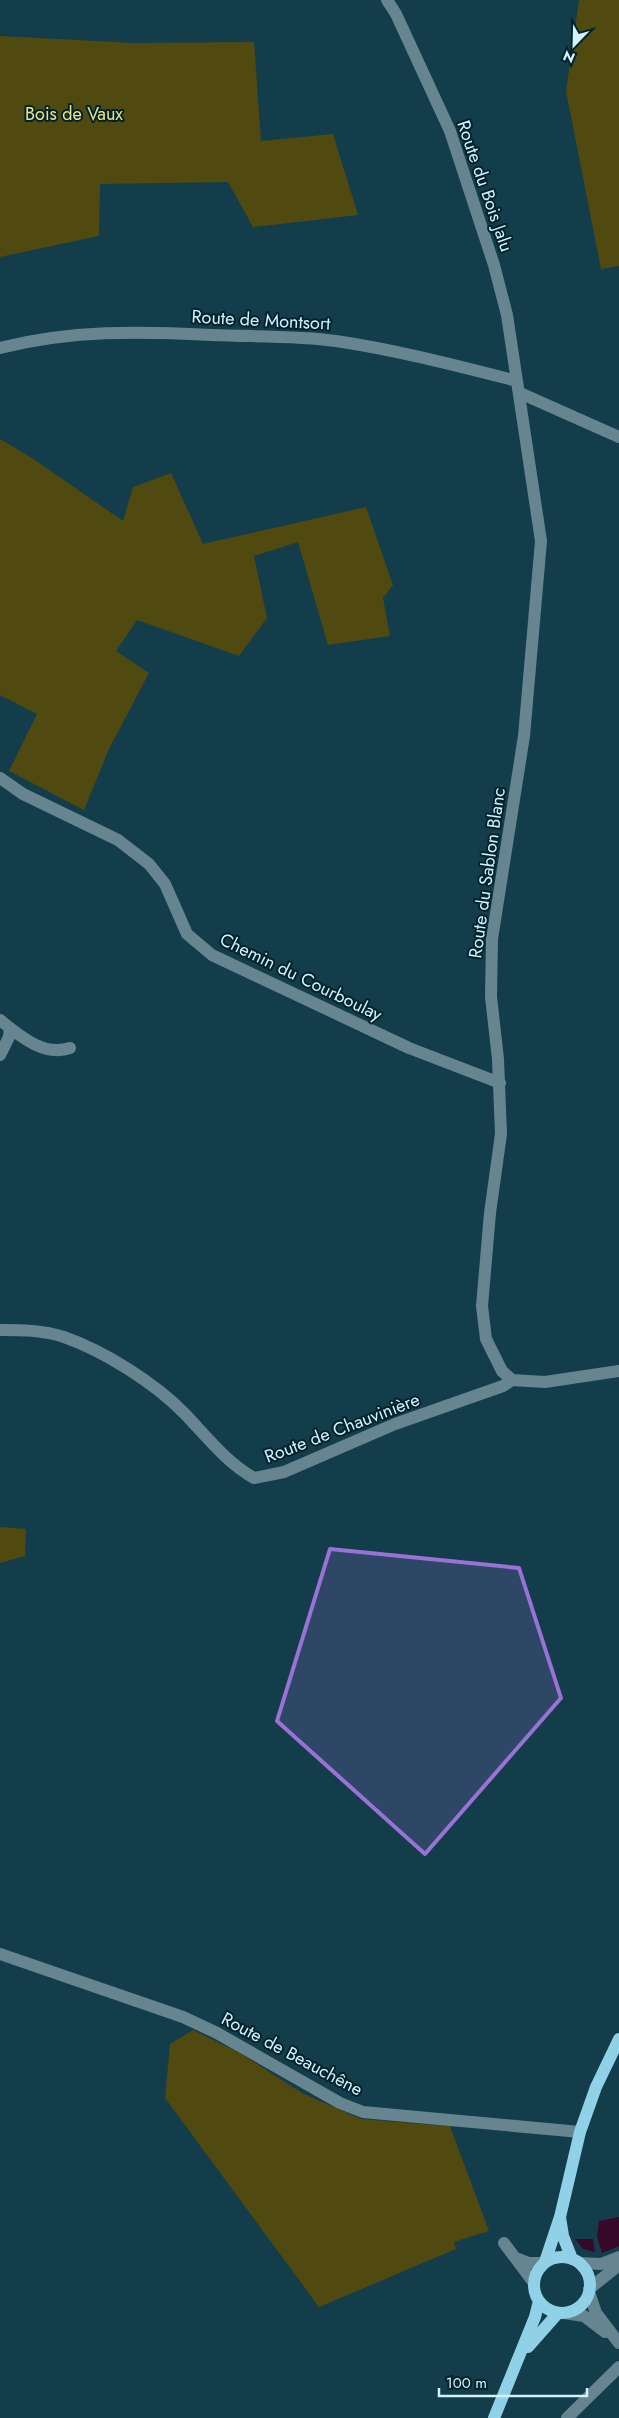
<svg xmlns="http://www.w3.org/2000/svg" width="619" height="2418" font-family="Jost,sans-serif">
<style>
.green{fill:#504910}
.water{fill:#370829}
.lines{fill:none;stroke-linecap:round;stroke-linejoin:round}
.minor{stroke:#678590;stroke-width:12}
.major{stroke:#91d1e8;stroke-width:12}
.marked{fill:#9a71d5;fill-opacity:0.2;stroke:#9a71d5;stroke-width:4;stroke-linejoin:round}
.labels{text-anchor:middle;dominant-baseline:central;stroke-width:4;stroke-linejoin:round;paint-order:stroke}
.park-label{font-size:18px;fill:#ede286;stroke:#01232d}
.street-label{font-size:18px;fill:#d4f2fd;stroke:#01232d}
</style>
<rect width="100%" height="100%" fill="#133d4b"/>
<path class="green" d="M579 0H619V266L601 269 566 91Z
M0 36 133 43 254 42 261 141 333 134 358 215 253 227 228 182 100 184 99 236 0 257Z
M0 439 35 460 123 521 133 487 171 473 203 544 366 507 393 585 383 598 390 636 328 645 298 542 254 556 267 618 239 656 137 620 116 651 149 673 109 749 84 810 9 771 37 714 0 695Z
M0 1527 26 1529 25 1556 0 1563Z
M193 2030 240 2053 302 2093 361 2119 450 2126 489 2231 454 2242 456 2249 319 2307 165 2098 170 2044Z"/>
<path class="water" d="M619 2217V2246L602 2253 597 2237 599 2221Z
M575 2239H593L595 2252 583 2249Z"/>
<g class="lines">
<path class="minor" d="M387 0 396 14 450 131 494 265 507 315 541 541 524 736 492 939 491 997 498 1059 501 1134 490 1213 482 1306 486 1339 502 1371 512 1380
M0 348C70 330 139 331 211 335 252 337 295 335 336 341 397 350 458 366 517 381
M520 393 619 437
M0 778 23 794 118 840 149 864 165 884 187 934 212 955 409 1048 500 1083
M0 1020C20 1036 44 1057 70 1048
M0 1055 9 1037 10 1028
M0 1330C21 1330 43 1330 64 1337 104 1351 155 1383 185 1414 207 1437 226 1462 254 1478L284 1472 395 1424 503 1386 512 1380 545 1382 619 1371
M0 1954 183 2017 217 2033 340 2103 363 2112 580 2132
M504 2243 534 2283
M516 2258 529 2263H544
M580 2263 601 2264 619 2257
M589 2289 619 2265
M589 2292 596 2313 619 2343
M564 2313 584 2316 605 2332
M567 2418 619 2367"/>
<path class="major" d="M560 2217 563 2236 572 2259
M534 2285a28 28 0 1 1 56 0a28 28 0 1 1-56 0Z
M545 2262 560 2217 580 2132 596 2087 619 2039
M528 2347 558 2313
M494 2418 535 2317 539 2301"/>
</g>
<path class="marked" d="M330 1549 519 1568 561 1698 425 1854 277 1721Z"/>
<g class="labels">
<g class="park-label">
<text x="74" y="114">Bois de Vaux</text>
</g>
<g class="street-label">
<text transform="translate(485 186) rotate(71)">Route du Bois Jalu</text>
<text transform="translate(261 320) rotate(3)">Route de Montsort</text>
<text transform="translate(487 873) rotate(-82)">Route du Sablon Blanc</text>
<text transform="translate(301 977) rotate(26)">Chemin du Courboulay</text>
<text transform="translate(342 1428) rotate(-21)">Route de Chauvinière</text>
<text transform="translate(292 2054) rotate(28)">Route de Beauchêne</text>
</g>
</g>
<g transform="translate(574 45) rotate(203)" stroke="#01232d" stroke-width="4" paint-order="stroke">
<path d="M0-4L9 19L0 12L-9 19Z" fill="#d4f2fd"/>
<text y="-8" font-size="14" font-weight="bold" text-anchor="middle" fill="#d4f2fd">N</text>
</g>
<path d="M439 2388v8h148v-8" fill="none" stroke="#d4f2fd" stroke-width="2.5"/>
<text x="446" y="2388" font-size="15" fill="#d4f2fd" stroke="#01232d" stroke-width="4" paint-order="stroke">100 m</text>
</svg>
